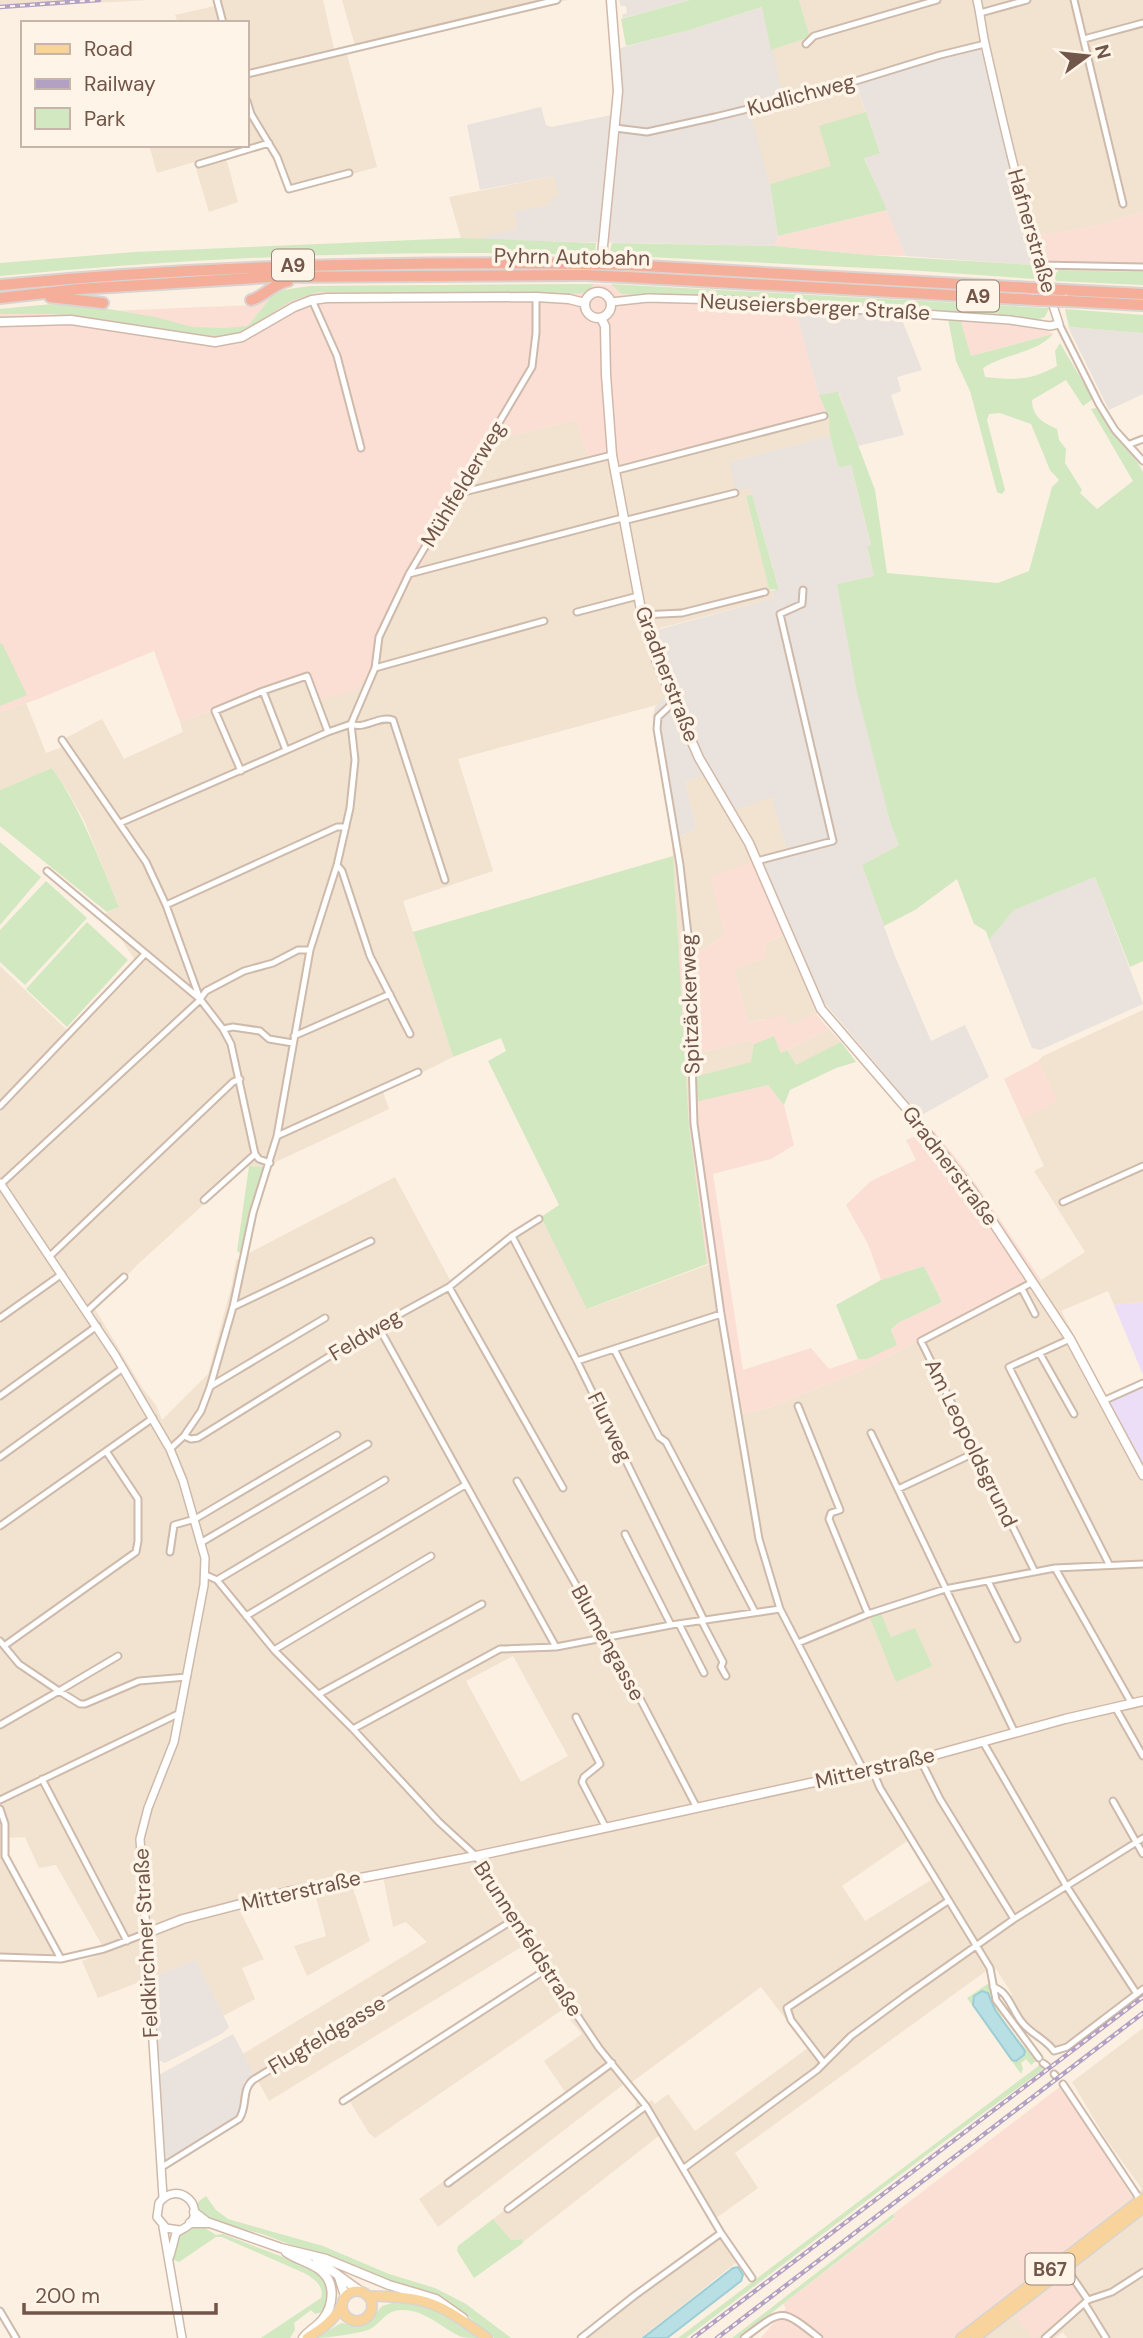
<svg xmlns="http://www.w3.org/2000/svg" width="1143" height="2338" font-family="'DM Sans',sans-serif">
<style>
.residential{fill:#f2e2d0;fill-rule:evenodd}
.commercial{fill:#fbdfd5}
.industrial{fill:#eae2dc}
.education{fill:#eddef7}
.green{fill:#d2e8c1}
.water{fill:#b7dfe4;stroke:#9dced5;stroke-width:2}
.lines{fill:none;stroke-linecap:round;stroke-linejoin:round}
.minor-casing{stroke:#cebaab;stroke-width:9}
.tertiary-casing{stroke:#cebaab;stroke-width:10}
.secondary-casing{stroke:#d1b9a9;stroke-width:11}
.primary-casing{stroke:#dad3d0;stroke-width:12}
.motorway-casing{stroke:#dad3d0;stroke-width:14}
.minor{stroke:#fff;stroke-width:5}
.tertiary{stroke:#fff;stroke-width:7}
.secondary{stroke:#fff;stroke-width:8}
.primary{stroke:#f8d39b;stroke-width:9}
.motorway{stroke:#f4ae99;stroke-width:10}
.rail-casing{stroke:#b2a1c3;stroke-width:4.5}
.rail{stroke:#fef4e7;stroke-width:2;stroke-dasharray:5;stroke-linecap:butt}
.motorway-bridge-casing{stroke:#dad3d0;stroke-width:14;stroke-linecap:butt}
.motorway-bridge{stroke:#f4ae99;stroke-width:10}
.labels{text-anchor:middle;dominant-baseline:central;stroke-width:7;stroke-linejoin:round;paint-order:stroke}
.shield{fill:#fef4e7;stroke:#9b8578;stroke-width:2}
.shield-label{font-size:19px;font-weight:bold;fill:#715649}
.street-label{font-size:21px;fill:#715649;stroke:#fef4e7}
</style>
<rect width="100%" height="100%" fill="#fbf0e1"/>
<path class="residential" d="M0 0H149L0 8Z
M214 0H323L334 49 345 47 377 167 288 192 276 159 268 146 226 158 238 202 209 212 194 162 157 173 149 145H247V23H178L175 15 215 6Z
M342 0H568L356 49Z
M799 0H1143V212L1087 228 1027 237V221L855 82 880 153 770 184 749 115 748 106 783 97 771 50 810 37Z
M555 176 559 197 552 204 514 212 517 229 486 236 485 240 461 238 449 197Z
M829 419 832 435 830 436 729 462 750 488 752 495 746 497 769 588 772 591 774 598 653 630 675 688 660 704 458 759 493 871 403 901 453 1057 383 1092 389 1109 265 1167 246 1166 137 1265 95 1309 143 1389 156 1405 162 1420 208 1374 232 1284 236 1260 395 1177 450 1280 541 1217 588 1309 713 1263 739 1415 771 1407 858 1372 1033 1282 1041 1280 1085 1252 1034 1171 1044 1166 1022 1119 1057 1101 1038 1061 1043 1056 1143 1010V1302L1114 1305 1108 1291 1061 1311 1143 1464V1985L1067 2044 1057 2048 1025 2022 1010 1997 1012 1994 996 1969 988 1974 986 1971 735 2153 758 2188 716 2218 713 2223 660 2135 523 2242 522 2239 511 2240 493 2219 635 2109 637 2100 624 2084 438 2227 419 2199 566 2093 544 2061 582 2034 562 2010 375 2138 369 2133 347 2097 539 1975 523 1946 269 2101 243 2054 427 1942 406 1922 393 1927 383 1876 351 1882 370 1941 307 1976 294 1946 326 1936 314 1889 239 1909 264 1959 242 1968 255 1999 223 2016 196 1960 98 1998 82 1961 106 1952 56 1865 39 1868 25 1837 6 1838 8 1864 57 1954 0 1953V966L68 1031 135 960 104 914 119 907 84 820 67 790 52 768 0 790V712L26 703 46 753 62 747V740L102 719 124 759 183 732 180 722 310 675 385 628 496 439 576 420 589 460 611 456 614 473ZM513 1656 568 1756 521 1782 466 1681ZM907 1841 931 1880 865 1921 842 1886ZM761 1987 808 2048 695 2131 668 2094 655 2104 652 2100 647 2103 632 2082Z
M713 770 771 797 787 850 752 861 724 935 695 955 678 951 672 841 696 828 685 782Z
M783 935 817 1014 789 1026 764 1019 748 1023 734 968 766 958 765 944Z
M829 1029 841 1042 796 1066 787 1050Z
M751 1040 754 1044 752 1062 694 1077V1054Z
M1143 2028V2338H1067L1063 2332 1055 2338H952L1142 2189 1106 2139 1072 2082Z
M718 2240H722L737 2262 641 2338H584Z"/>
<path class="commercial" d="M887 210 906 256 868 255 775 246 778 236Z
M1143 212V272L1060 270 1033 265 1027 237 1087 228Z
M594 284 796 294 795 310 798 320 819 395 829 419 614 473 611 456 589 460 576 420 497 439 385 628 379 667 370 671 358 689 319 700 309 675 180 722 154 651 38 699 0 712V309L53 304 97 307 108 311 253 305 276 291 311 286Z
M960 319 1011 324 1051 332 1053 334 971 356Z
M752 861 783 935 765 944 767 958 734 968 748 1023 784 1015 789 1026 816 1014 829 1029 781 1053 774 1036 754 1044 751 1040 694 1054 695 1101 768 1085 784 1105 794 1145 771 1159 713 1174 743 1370 811 1348 829 1369 858 1359H867L898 1323 942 1302 924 1266 881 1280 868 1244 846 1205 871 1181 916 1160 906 1140 933 1130 969 1174 1041 1280 1033 1282 858 1372 771 1407 738 1415 712 1263 707 1264 689 1126 678 951 695 955 724 935 711 877Z
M1038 1061 1058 1101 1022 1119 1004 1079Z
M1061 2086 1132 2197 952 2338H761L786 2308 783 2304 895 2218 893 2214Z
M1065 2277 1079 2293 1081 2302 1036 2338H1033L1016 2316Z"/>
<path class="industrial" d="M619 0H690L623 18 622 15 627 13 626 6H621Z
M763 7 783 97 748 106 770 184 778 236 775 246 485 240V236L517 229 514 212 552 204 551 198 559 196 554 176 480 190 467 125 541 107 546 125 551 127 612 115 613 50 689 30Z
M985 44 1027 221V237L1033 265 906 256 864 157 880 152 855 81Z
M795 310 900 315 922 370 897 377 901 391 891 395 904 435 858 446 839 393 819 395Z
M1068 327 1143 333V394L1109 410Z
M830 436 838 465H851L871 546 867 548 874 576 837 584 891 825 899 845 862 865 894 954 931 1041 965 1025 989 1077 920 1116 822 1000 760 858 787 850 771 797 735 810 713 770 685 782 696 828 672 841 653 717 655 707 675 687 653 631 774 598 772 591 779 589 750 488 736 491 729 462Z
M1095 877 1143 1004 1040 1050 1032 1048 989 940 1014 910Z
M196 1960 229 2027 223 2033 165 2063 159 2060 157 2050 156 1979 160 1974Z
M233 2034 255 2076 244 2082 240 2115 165 2160 159 2075Z"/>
<path class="education" d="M1143 1302V1375L1114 1305Z
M1143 1383V1464L1108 1399Z"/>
<path class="green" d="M690 0H799L810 37 771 50 762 7 689 30 626 46 621 19Z
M866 112 880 153 864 158 887 210 778 236 770 184 831 166 819 126Z
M461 238 596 243 595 255C397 249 198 257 0 276V263L134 252Z
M612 243 775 246 868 255 1033 265 1034 279 907 270 609 255Z
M1059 270 1143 272V285L1056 281 1054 275Z
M594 284 585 293 568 294 318 292 291 301 245 331 218 338 53 314H0V309L53 304 97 307 155 317 193 327 225 328 248 326 276 291 311 286Z
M611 284 1049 308 1045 317 1037 320 913 308 622 294Z
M1065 309 1143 315V333L1069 327Z
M948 318 960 319 971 356 1053 334C1037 353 1003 354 983 368L985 377C1014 380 1030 381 1057 366L1055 351 1060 343 1093 399 1083 406 1066 380 1032 400C1032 417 1044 423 1057 429L1059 440 1066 449 1065 463 1082 490 1080 493 1097 509 1133 481 1091 409 1096 408C1111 429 1131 449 1143 472V961L1130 967 1095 877 1014 910 989 940 986 931 974 924 957 879 915 910 884 926 862 865 899 845 891 825 857 692 837 584 874 576 867 547 871 545 851 465 841 467 838 465 830 436 829 419 819 395 838 392 875 490 887 573 998 583 1029 571 1052 487 1059 480 1050 470 1031 424 1000 413 989 414 987 420 1005 490 1002 494 997 492 970 391 956 361Z
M752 495 779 590 769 589 746 496Z
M2 643 27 695 0 706V644Z
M52 768C82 811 99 859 119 907L107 912 0 826V790Z
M0 842 41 877 0 925Z
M673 856 689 1126 707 1264 587 1309 541 1217 559 1205 488 1061 506 1051 501 1038 453 1057 413 932Z
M46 881 87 918 25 985 0 962V930Z
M87 922 128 960 67 1027 26 989Z
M774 1036 781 1053 787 1050 796 1065 841 1042 856 1062 836 1068 790 1090 784 1105 768 1085 695 1102 694 1077 751 1062 754 1044Z
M249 1166 265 1167 240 1253 237 1251Z
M924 1266 942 1302 898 1323 891 1330 897 1345 867 1359H858L836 1305 881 1280Z
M881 1614 891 1637 915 1628 932 1666 896 1682 870 1618Z
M989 1983C994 2013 1016 2039 1037 2060L1031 2065 1026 2059 1021 2063 1023 2069 1021 2074 967 1998Z
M1041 2064 1045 2068 941 2144 686 2338H678Z
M206 2196 216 2210 228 2219 323 2246 389 2274 435 2288 466 2304 511 2338H494L461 2310 437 2296 397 2285 265 2235 213 2220 199 2214 196 2207 199 2201Z
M893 2214 895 2217 739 2338H732Z
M493 2219 511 2240 522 2239 523 2243 474 2278 457 2251 458 2246Z
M192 2228H205L216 2235 223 2234 314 2269C329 2281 330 2293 325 2311L315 2314 311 2310 294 2323 295 2330 290 2338H261L321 2298C325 2286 313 2278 304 2273L222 2237H216L179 2262 174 2260V2248L178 2237Z
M395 2302C429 2301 452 2318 478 2338 473 2338 467 2338 462 2337 442 2329 427 2310 402 2310 385 2310 383 2322 370 2329 364 2333 325 2338 316 2338L341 2323 359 2326 367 2323 382 2306Z"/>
<path class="water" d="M982 1991 988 1993 995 2010 1025 2051 1024 2055 1016 2061 1012 2060 973 2005 974 1996Z
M738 2267 743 2275 741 2281 667 2338H643L733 2268Z"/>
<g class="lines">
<defs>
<path id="minor" d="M217 0 223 23
M1074 0 1123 204
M980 13 1027 0
M1084 39 1143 23
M806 44 814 36 937 0
M247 74 557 0
M247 101 251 114 277 157 289 189 349 173
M615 128 647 132 715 117 833 88 940 55 985 44
M199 164 269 143
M1039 265 1143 267
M312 300 337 356 361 448
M1059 324 1099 404 1115 430 1143 461
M1130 444 1143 439
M614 471 824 416
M456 494 612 455
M623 521 735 493
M409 574 622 518
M577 612 638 596
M642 615 682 613 765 592
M375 668 544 621
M263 691 307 676 328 732
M674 702 658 717 657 729 680 865 688 935 694 1124 721 1314 759 1539 780 1609 864 1771
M62 740 146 862 166 905 200 999 223 1029 231 1044 255 1154 259 1159 270 1163
M241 771 215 711 263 691 286 750
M120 823 328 732 351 724C365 730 379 715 393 720L445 880
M757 861 833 841 780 614 802 604 803 590
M337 865 342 871 370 956 410 1034
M47 871 200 999 206 991 244 971 273 963 298 950H310
M166 905 337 827H346
M223 1029 233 1027 260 1031 269 1039 293 1043
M294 1036 390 994
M0 1106 145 954
M277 1136 418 1072
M1 1184 200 1000
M204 1200 255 1154
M1063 1202 1143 1166
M512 1236 577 1361 704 1620
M50 1256 233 1082 240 1079
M1033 1282 921 1341 1035 1572
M449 1287 563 1488
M1022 1289 1035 1314
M233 1307 371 1241
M87 1311 124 1277
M0 1318 62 1274
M378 1326 556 1647
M1070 1339 1009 1367 1109 1564
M614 1349 659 1437 666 1442 755 1612
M1040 1354 1074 1414
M577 1361 721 1314
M211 1386 325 1318
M0 1396 97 1326
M1103 1401 1143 1383
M798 1406 840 1510 831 1513 829 1519 868 1614
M871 1433 1015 1733
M184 1436 191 1439 198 1438 378 1326 449 1287 512 1236 539 1219
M170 1449 184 1436 201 1411 210 1387 233 1307 253 1213 277 1136 310 950 337 865 350 808 355 760 351 724 375 668 379 637 409 574 532 367 536 333V297
M0 1457 123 1368
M517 1481 634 1687 696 1806
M898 1489 968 1456
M0 1526 153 1418
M625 1534 671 1625
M202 1542 368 1444
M170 1552 174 1525 195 1519 337 1435
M1055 1568 1132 1704
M206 1575 217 1580 274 1650 353 1729 439 1822 476 1856 536 1954 599 2048 646 2106 721 2233 752 2278
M217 1580 385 1480
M988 1581 1017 1639
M246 1616 465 1485
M701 1620 723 1662 721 1667 726 1676
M679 1624 704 1673
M0 1641 19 1664 59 1691 118 1656
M798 1643 868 1614 945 1589 1055 1568 1143 1564
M4 1646 136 1552 138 1541V1499L106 1451
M274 1650 431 1556
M319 1694 482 1604
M1115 1707 1143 1756
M576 1717 600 1764 584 1777 582 1782 606 1828
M0 1725 59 1691 80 1704H85L139 1681 187 1677
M353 1729 500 1649 556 1647 671 1625 780 1609
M983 1742 1067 1887 1137 1994
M920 1759 940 1799 1014 1919
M872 1769 880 1788 990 1968 996 2000 1039 2058
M42 1779 127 1941
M0 1800 180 1713
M1113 1801 1143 1854
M0 1809 5 1824V1856L61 1959
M0 1957 61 1959 104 1949 147 1933
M993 1987C1008 1991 1011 2008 1021 2021 1030 2034 1045 2038 1054 2051L1067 2047 1143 1989
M823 2062 791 2020 787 2008 948 1901
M1043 2063 1047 2066
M1054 2074 1056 2076
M1063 2084 1141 2201
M343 2101 547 1969
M162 2167 239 2119C248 2107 241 2090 253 2080L515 1919
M684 2168 817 2070 851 2036 905 1996 1014 1919 1143 1838
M448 2183 612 2063
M508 2209 646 2106
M1066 2268 1088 2300
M1085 2304 1106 2338
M0 2311 16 2338
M581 2338 634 2296 721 2233
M744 2338C783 2309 780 2307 819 2338
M1045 2338 1088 2300 1112 2292 1143 2272"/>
<path id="tertiary" d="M611 302 648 298 724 300 1010 320 1050 326 1059 324C1029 234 1007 141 986 48 982 32 981 16 977 0
M0 1183 115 1355 170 1449 183 1481 205 1558 204 1585 174 1742 148 1808 140 1839 163 2197
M163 2227 182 2338
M170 2256 176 2233C180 2230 186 2228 190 2224 206 2204 176 2180 159 2203L157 2217 166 2228 179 2230"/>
<path id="secondary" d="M602 256 618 91 611 0
M585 305a13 13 0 1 1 26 0a13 13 0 1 1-26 0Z
M601 318 605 326 606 375 612 455 642 615 657 662 699 758 749 843 821 1009 919 1123 973 1192 1070 1339 1143 1475
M0 322 71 320 215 342 242 337 294 307 312 300 327 298 536 297 569 299 585 303
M147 1933 183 1919 287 1892 476 1856 920 1759 1065 1719 1143 1701
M194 2212 207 2222
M190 2223H210L281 2248 326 2259 389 2285 436 2299 463 2318
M286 2252C297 2260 310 2262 320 2270 336 2282 334 2305 323 2319 317 2327 309 2330 303 2338
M317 2260 360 2291
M339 2277 345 2296"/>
<path id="primary" d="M342 2306a15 15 0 1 1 30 0a15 15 0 1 1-30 0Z
M369 2296C429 2297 439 2303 487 2338
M307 2338C320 2330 335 2320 342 2305
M961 2338 1143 2198
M975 2338 1143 2208"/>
<path id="motorway" d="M627 265 1032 288
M626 277 1037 300
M0 285C196 266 390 261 587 264
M1063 290 1143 294
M50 297 103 303
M0 298 79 289 270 277 586 275
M251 300C265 296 273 284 288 281
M1067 301 1143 305"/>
</defs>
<use href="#minor" class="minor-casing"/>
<use href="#tertiary" class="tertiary-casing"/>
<use href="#secondary" class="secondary-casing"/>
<use href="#primary" class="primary-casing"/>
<use href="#motorway" class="motorway-casing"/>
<use href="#minor" class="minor"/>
<use href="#tertiary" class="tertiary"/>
<use href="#secondary" class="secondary"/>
<use href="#primary" class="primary"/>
<use href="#motorway" class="motorway"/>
<defs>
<path id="rail" d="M0 7 99 0
M693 2338 1143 1997
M717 2338 1143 2013"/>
</defs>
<use href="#rail" class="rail-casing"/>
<use href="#rail" class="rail"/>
<defs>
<path id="motorway-bridge" d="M587 264 627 265
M586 275 626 277
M1032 288 1063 290
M1037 300 1067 301"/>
</defs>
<use href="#motorway-bridge" class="motorway-bridge-casing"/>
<use href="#motorway-bridge" class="motorway-bridge"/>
</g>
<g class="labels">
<g class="shield">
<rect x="272" y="249.5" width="42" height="31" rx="5"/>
<rect x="957" y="280.5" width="42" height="31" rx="5"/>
<rect x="1025.5" y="2253.5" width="49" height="31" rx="5"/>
</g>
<g class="shield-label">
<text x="293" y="265">A9</text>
<text x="978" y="296">A9</text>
<text x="1050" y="2269">B67</text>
</g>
<g class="street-label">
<text transform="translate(801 95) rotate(-15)">Kudlichweg</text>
<text transform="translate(1032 231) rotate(74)">Hafnerstraße</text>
<text transform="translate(572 257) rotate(1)">Pyhrn Autobahn</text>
<text transform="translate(815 307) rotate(3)">Neuseiersberger Straße</text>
<text transform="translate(463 484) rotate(-59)">Mühlfelderweg</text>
<text transform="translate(667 674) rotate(69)">Gradnerstraße</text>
<text transform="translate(690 1004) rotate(-92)">Spitzäckerweg</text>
<text transform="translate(950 1166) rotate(53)">Gradnerstraße</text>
<text transform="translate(365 1335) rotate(-31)">Feldweg</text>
<text transform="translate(610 1427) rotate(64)">Flurweg</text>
<text transform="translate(971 1443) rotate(64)">Am Leopoldsgrund</text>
<text transform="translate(608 1643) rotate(61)">Blumengasse</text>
<text transform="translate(875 1768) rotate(-13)">Mitterstraße</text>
<text transform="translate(301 1891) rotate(-13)">Mitterstraße</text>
<text transform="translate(528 1939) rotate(57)">Brunnenfeldstraße</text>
<text transform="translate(146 1943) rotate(-93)">Feldkirchner Straße</text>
<text transform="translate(327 2035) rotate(-31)">Flugfeldgasse</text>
</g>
</g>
<rect x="21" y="21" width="228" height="126" fill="#fef4e7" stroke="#c6b5a8" stroke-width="2"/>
<rect x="35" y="44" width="35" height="10" fill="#f8d39b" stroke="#c6b5a8" stroke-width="2"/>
<text x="84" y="56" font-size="21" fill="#715649">Road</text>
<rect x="35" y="79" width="35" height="10" fill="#b2a1c3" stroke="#c6b5a8" stroke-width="2"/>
<text x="84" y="91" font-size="21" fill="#715649">Railway</text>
<rect x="35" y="108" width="35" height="21" fill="#d2e8c1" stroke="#c6b5a8" stroke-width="2"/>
<text x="84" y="126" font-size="21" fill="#715649">Park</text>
<g transform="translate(1087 56) rotate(75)" stroke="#fef4e7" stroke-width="5" paint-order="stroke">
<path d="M0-5L12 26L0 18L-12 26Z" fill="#715649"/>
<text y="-10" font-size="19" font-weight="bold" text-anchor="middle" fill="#715649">N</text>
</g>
<path d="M24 2303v10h192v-10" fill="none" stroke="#715649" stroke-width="3.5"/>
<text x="35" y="2303" font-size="21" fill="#715649" stroke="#fef4e7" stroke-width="5" paint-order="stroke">200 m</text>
</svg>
